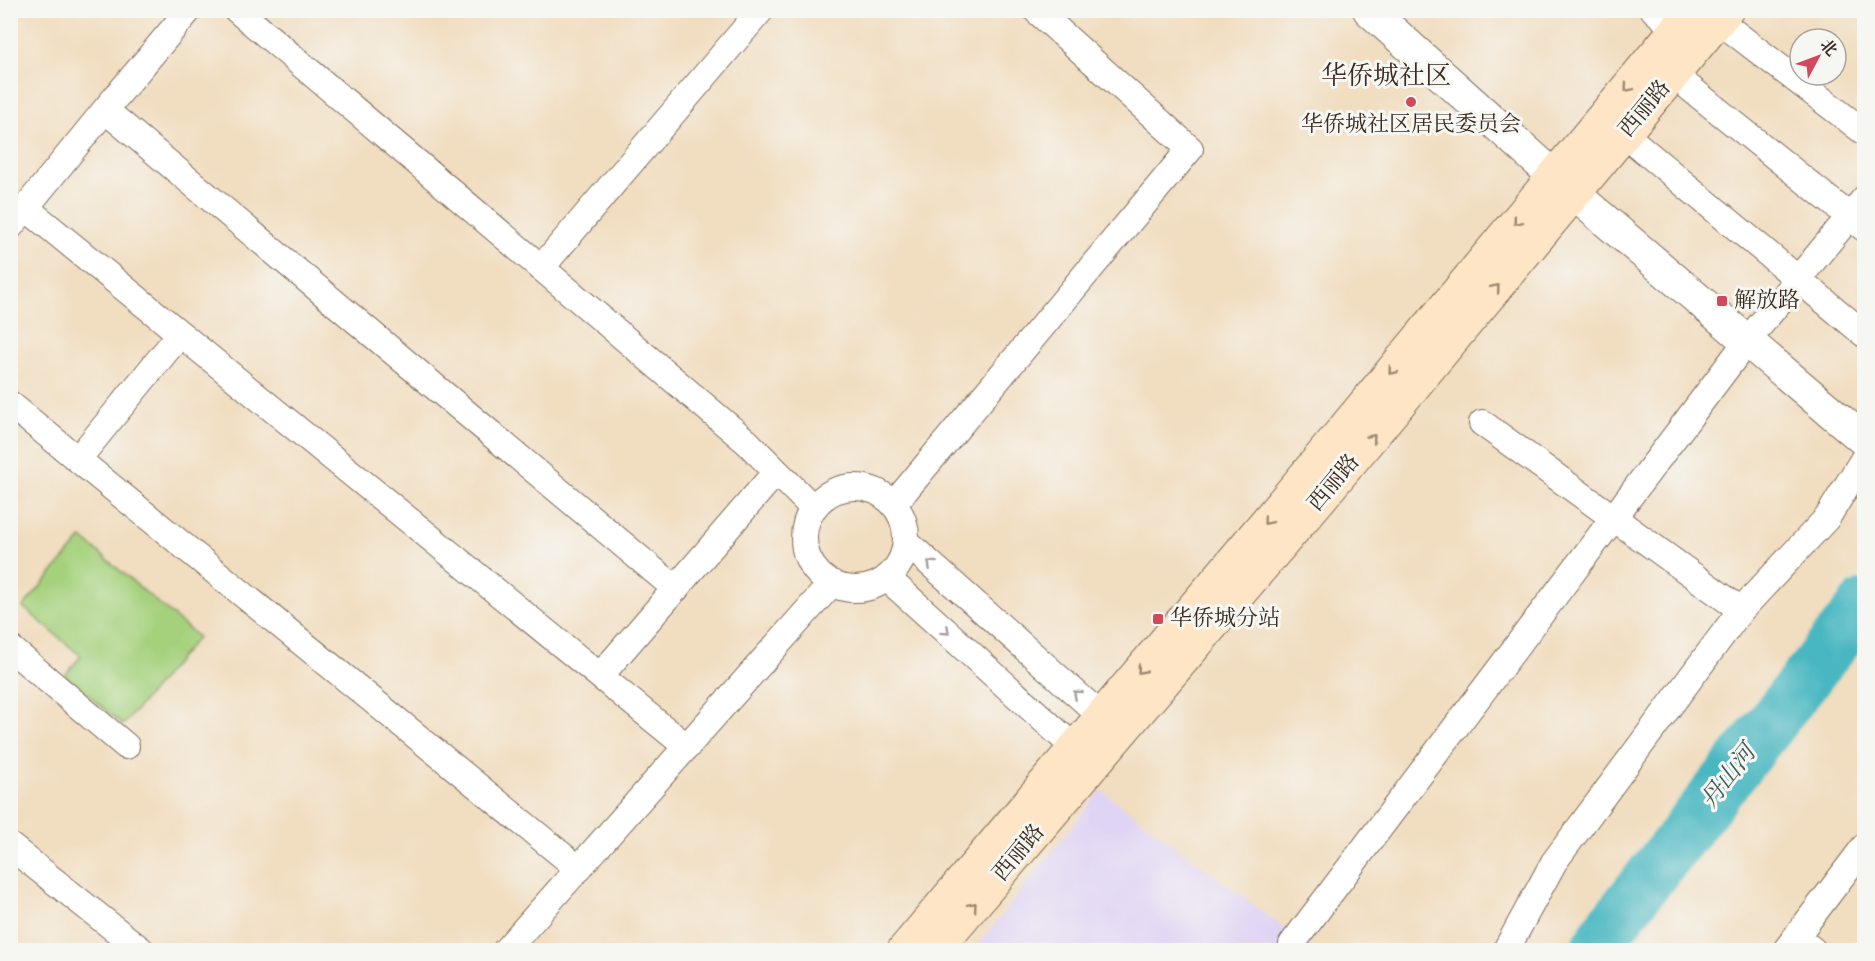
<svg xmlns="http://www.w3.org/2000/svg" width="1875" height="961" font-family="'IM FELL English','Noto Serif SC',serif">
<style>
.built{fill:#e0d4f4}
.green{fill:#a5d17d;stroke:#707e4e;stroke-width:1.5}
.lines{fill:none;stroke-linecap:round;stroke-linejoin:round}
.river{stroke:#48b7c1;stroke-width:51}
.minor-casing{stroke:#7b6956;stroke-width:28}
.tertiary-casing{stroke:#7b6956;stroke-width:34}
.secondary-casing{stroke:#7b6956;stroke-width:35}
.minor{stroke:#fff;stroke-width:26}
.tertiary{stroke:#fff;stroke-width:32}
.secondary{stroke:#fde5c5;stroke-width:33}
.oneway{stroke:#9c8872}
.oneway2{stroke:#a79f9a}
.poi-dot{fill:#d1495b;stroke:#f6f6f2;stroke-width:2}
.labels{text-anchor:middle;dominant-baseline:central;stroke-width:6;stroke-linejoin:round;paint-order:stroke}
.street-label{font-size:22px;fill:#3b2a1e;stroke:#f6f6f2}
.poi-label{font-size:22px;fill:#3b2a1e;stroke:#f6f6f2;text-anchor:start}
.water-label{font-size:24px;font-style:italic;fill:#405b57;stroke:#f6f6f2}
.quarter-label{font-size:26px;fill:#3b2a1e;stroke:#f6f6f2}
</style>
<rect width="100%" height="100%" fill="#f6f6f2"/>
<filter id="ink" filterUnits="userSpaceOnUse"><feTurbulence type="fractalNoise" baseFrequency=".0167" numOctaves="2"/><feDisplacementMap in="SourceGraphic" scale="12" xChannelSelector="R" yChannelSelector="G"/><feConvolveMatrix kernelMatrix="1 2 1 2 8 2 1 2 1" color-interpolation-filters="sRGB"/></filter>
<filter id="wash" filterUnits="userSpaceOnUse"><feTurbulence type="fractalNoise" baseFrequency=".008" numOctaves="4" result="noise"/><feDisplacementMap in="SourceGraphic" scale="24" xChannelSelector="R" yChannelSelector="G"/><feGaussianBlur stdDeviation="1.35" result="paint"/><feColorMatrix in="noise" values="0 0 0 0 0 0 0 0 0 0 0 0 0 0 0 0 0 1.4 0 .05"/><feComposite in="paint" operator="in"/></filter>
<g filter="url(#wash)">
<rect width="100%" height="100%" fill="#f1ddbf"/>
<path class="built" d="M1101 790 1314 950H974Z"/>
<path class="green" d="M82 538 198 637 123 725 65 675 81 656 23 607Z"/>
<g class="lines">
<path class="river" d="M1596 950 1605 934 1864 605"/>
</g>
</g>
<g filter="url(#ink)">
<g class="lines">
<defs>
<path id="minor" d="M237 10 747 442 813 508
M1654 10 1690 42
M1705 10 1864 132
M1660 64 1864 228
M105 110 676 589
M1611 123 1864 334
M26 208 687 747
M10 227 105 110 189 10
M541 268 761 10
M10 404 579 869
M1482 423 1741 610
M78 459 180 334
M804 538a51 51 0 1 1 102 0a51 51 0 1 1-102 0Z
M894 504 1190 149 1036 10
M906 542 1116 729
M887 578 1087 759
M10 648 126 746
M600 676 776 472
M10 846 141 950
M1796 937 1813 950
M1292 944 1747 341 1864 199
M506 950 832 583
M1506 950 1554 862 1741 610 1827 518 1864 458
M1786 950 1864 847"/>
<path id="tertiary" d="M1369 10 1574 194 1864 440"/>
<path id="secondary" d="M904 950 1299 483 1692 10
M935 950 1319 500 1727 10"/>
</defs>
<use href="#minor" class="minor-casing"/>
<use href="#tertiary" class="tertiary-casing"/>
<use href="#secondary" class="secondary-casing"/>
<use href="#minor" class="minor"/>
<use href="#tertiary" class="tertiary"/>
<use href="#secondary" class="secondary"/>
</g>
<defs><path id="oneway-chevron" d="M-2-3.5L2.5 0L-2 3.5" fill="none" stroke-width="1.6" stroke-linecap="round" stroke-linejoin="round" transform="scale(1.5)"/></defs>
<g class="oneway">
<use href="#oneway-chevron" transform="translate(1628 88) rotate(130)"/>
<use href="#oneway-chevron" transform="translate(1517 221) rotate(130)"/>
<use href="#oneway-chevron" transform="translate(1496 288) rotate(-50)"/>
<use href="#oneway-chevron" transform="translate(1392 371) rotate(130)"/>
<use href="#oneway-chevron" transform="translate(1372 438) rotate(-50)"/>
<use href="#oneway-chevron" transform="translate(1267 521) rotate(130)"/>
<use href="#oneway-chevron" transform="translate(1141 670) rotate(130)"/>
<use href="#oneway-chevron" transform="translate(973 906) rotate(-50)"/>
</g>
<g class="oneway2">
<use href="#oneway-chevron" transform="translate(931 564) rotate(-138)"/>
<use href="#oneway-chevron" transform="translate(946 631) rotate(42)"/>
<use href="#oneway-chevron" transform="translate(1077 694) rotate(-138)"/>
</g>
</g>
<g class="poi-dot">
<circle cx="1411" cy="102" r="6"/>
<rect x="1716" y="295" width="12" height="12" rx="3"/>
<rect x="1152" y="613" width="12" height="12" rx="3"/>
</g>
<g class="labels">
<g class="street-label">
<text transform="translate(1645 109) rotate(-50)">西丽路</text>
<text transform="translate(1334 483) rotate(-50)">西丽路</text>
<text transform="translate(1019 853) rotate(-50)">西丽路</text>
</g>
<g class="poi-label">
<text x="1411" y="125" text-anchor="middle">华侨城社区居民委员会</text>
<text x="1734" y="301">解放路</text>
<text x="1170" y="619">华侨城分站</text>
</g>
<g class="water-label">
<text transform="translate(1729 777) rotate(-52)">丹山河</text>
</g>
<g class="quarter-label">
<text x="1386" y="76">华侨城社区</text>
</g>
</g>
<rect width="1875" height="961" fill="none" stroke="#f6f6f2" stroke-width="36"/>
<g transform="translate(1818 57) rotate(49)"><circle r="28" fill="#f6f6f2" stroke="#aba49d" stroke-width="1.5"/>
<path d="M0-4.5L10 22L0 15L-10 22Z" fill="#d1495b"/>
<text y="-9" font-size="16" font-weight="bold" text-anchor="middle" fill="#3b2a1e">北</text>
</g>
</svg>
